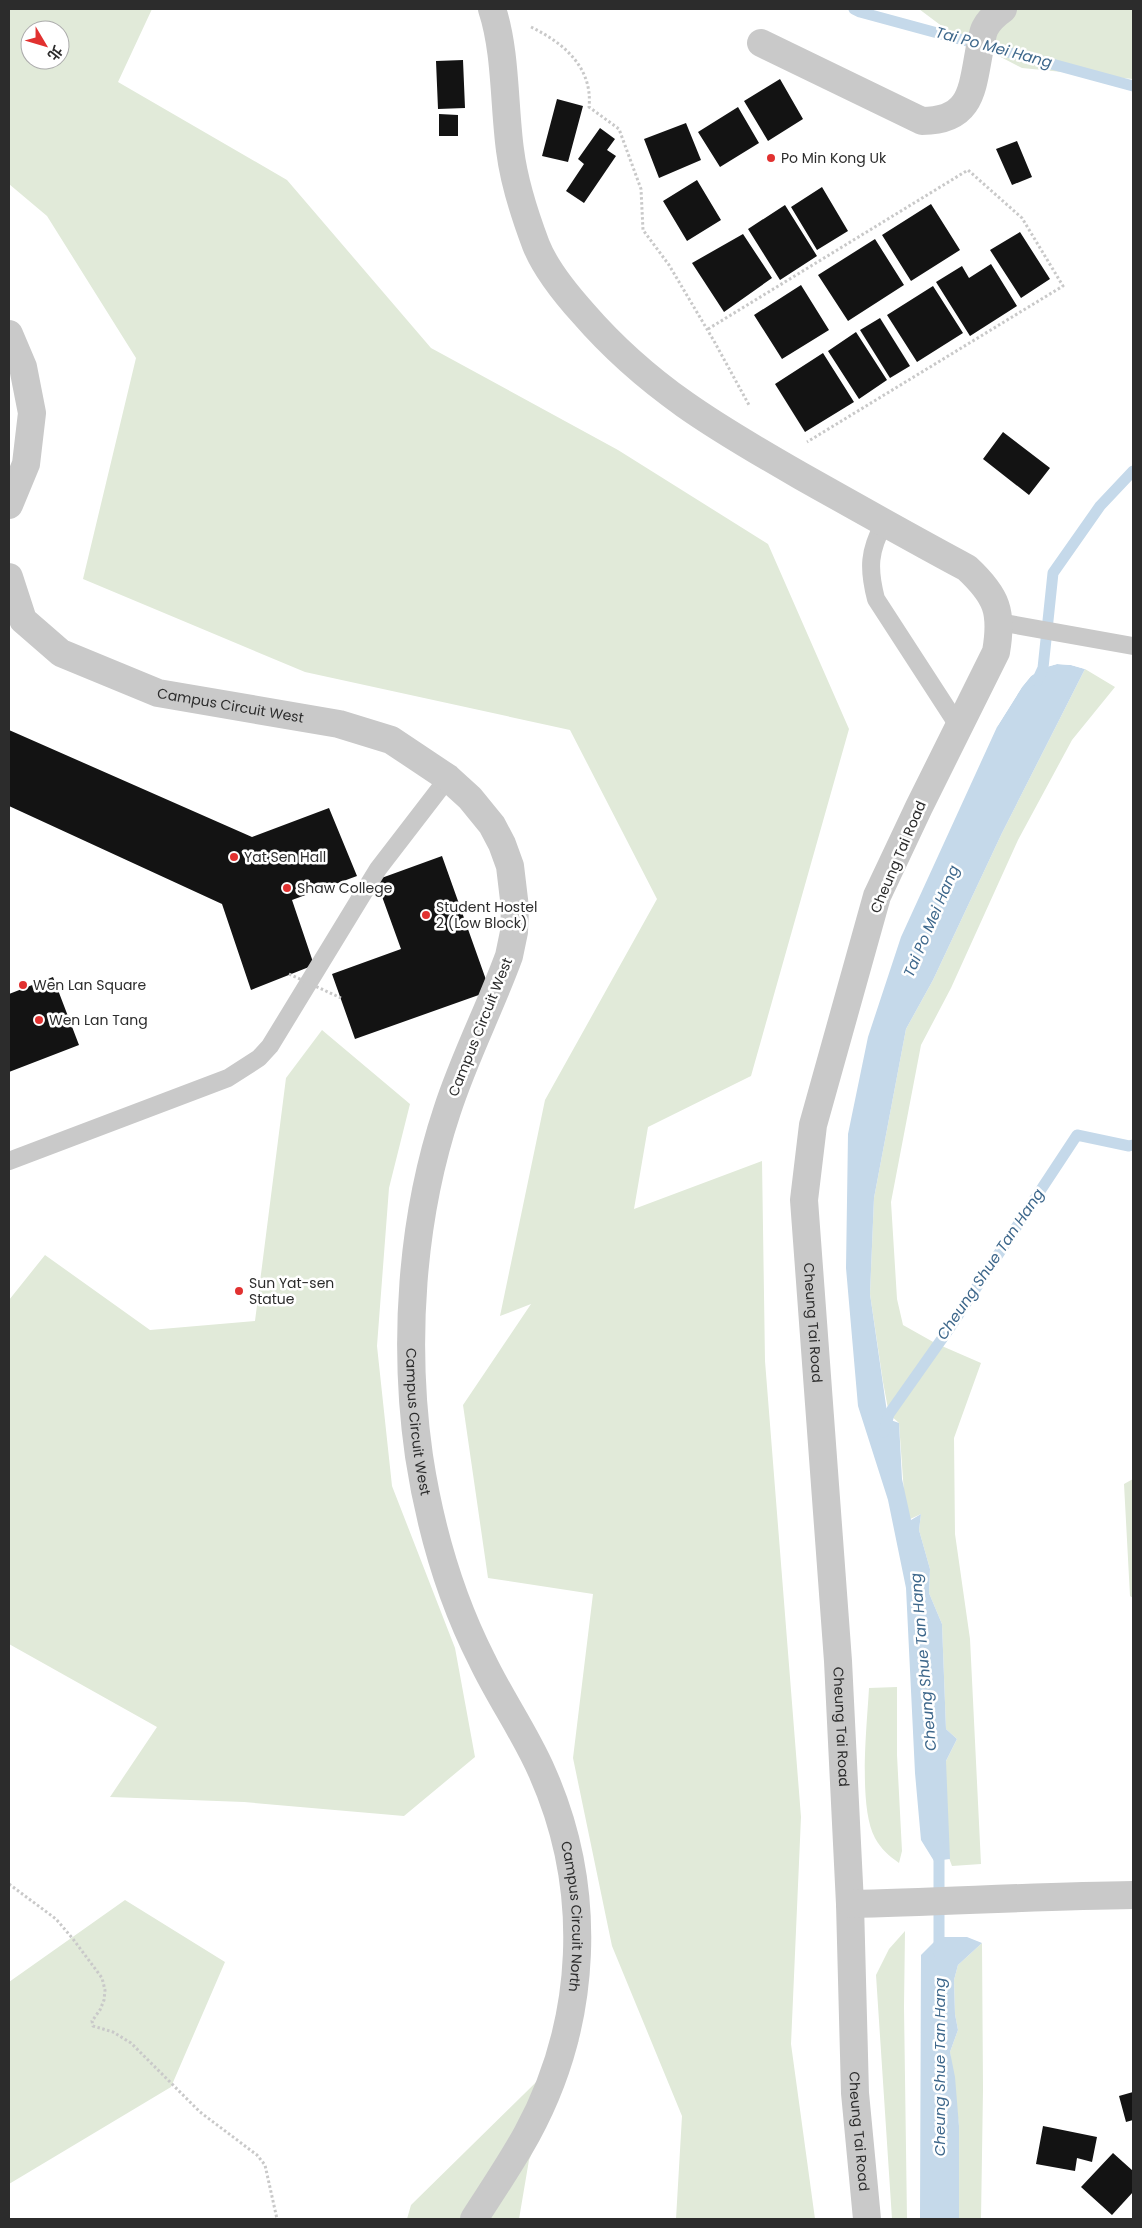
<svg xmlns="http://www.w3.org/2000/svg" width="1142" height="2228" font-family="Poppins,'Noto Sans TC',sans-serif">
<style>
.green{fill:#e1ead9;fill-rule:evenodd}
.water{fill:#c5d9ea}
.pier{fill:#fff}
.lines{fill:none;stroke-linecap:round;stroke-linejoin:round}
.stream{stroke:#c5d9ea;stroke-width:11}
.building{fill:#131313}
.path{stroke:#c9c9c9;stroke-width:3;stroke-dasharray:2.5 2.5;stroke-linecap:butt}
.service{stroke:#c9c9c9;stroke-width:18}
.minor{stroke:#c9c9c9;stroke-width:28}
.path-bridge{stroke:#c9c9c9;stroke-width:3;stroke-dasharray:2.5 2.5;stroke-linecap:butt}
.poi-dot{fill:#e13130;stroke:#fff;stroke-width:2}
.labels{text-anchor:middle;dominant-baseline:central;stroke-width:5;stroke-linejoin:round;paint-order:stroke}
.poi-label{font-size:14px;fill:#2c2c2c;stroke:#fff;text-anchor:start}
.street-label{font-size:14px;fill:#2c2c2c;stroke:#fff}
.water-label{font-size:15px;font-style:italic;fill:#3d678b;stroke:#fff}
</style>
<rect width="100%" height="100%" fill="#fff"/>
<path class="green" d="M9 9H152L118 82 287 180 431 348 618 450 768 544 849 729 751 1076 648 1127 634 1209 762 1161 765 1361 801 1817 791 2044 815 2219H676L682 2116 612 1946 573 1758 593 1594 488 1578 463 1405 531 1304 500 1316 545 1100 657 899 570 730 305 672 83 579 136 358 47 216 9 184ZM30 30H60V60H30Z
M919 9H1133V79L1022 68 943 27Z
M1085 669 1115 687 1072 740 1018 840 951 988 921 1045 891 1202 897 1299 903 1325 935 1343 981 1363 954 1438 955 1534 970 1639 981 1864 952 1866 946 1850V1761L957 1739 946 1729 942 1624 929 1593 930 1569 919 1530 921 1514 906 1521 899 1423 889 1414 883 1382 870 1294 874 1198 906 1029 933 980 1002 833Z
M322 1030 410 1104 389 1188 377 1346 392 1486 455 1648 475 1757 404 1816 244 1802 110 1797 157 1727 9 1644V1300L45 1255 150 1330 255 1321 286 1078Z
M1133 1479V1598L1130 1596 1124 1484Z
M897 1687V1755L902 1851 899 1863C889 1856 881 1849 875 1838 858 1807 867 1725 869 1688Z
M125 1900 225 1962 171 2087 9 2184V1982Z
M905 1931 904 2007 907 2219H892L876 1975 889 1949Z
M982 1943 983 2089 981 2219H959V2126L950 2052 958 2030 955 2014 954 1980 958 1965Z
M579 2040 529 2160 519 2219H407L411 2205Z"/>
<path class="water" d="M1057 664 1071 665 1085 669 1002 833 933 980 906 1029 874 1198 870 1294 888 1419 899 1423 902 1479 911 1520 921 1514 919 1530 930 1569 929 1593 942 1624 946 1729 957 1739 946 1761 950 1859 934 1861 921 1840 915 1773 906 1588 888 1500 858 1406 846 1268 848 1134 868 1037 901 937 997 727 1022 687 1031 676 1043 668Z
M939 1937H967L982 1943 958 1965 954 1980 955 2014 958 2030 950 2052 955 2077 959 2126V2219H920L921 1955Z"/>
<path class="pier" d="M1057 662H1072L1086 667 1085 669 1071 665 1057 664 1043 668 1031 676 1022 687 997 727 999 720 1020 686 1029 674 1042 666Z"/>
<g class="lines">
<path class="stream" d="M854 9 860 12 1133 86
M1037 681 1043 668 1053 573 1100 506 1133 471
M884 1432 889 1414 951 1326 1077 1135 1129 1146 1133 1145
M939 1846V1953"/>
</g>
<path class="building" d="M463 60 465 108 438 109 436 61Z
M780 79 803 119 768 141 744 101Z
M557 99 583 106 568 162 542 156Z
M738 107 759 143 720 167 698 132Z
M439 114 458 115V136H439Z
M686 123 701 160 659 178 644 139Z
M600 128 615 139 607 150 616 156 584 203 566 191 584 164 578 159Z
M1017 141 1032 177 1012 185 996 149Z
M697 180 721 220 687 241 663 201Z
M822 187 848 231 817 250 791 207Z
M931 204 960 250 911 281 882 235Z
M785 205 817 256 780 280 748 229Z
M1020 232 1050 279 1021 298 990 250Z
M743 234 772 278 724 312 692 263Z
M875 239 904 285 848 321 818 275Z
M991 264 1017 306 970 336 936 282 962 266 969 278Z
M801 285 829 330 782 359 754 315Z
M933 286 963 333 917 362 887 315Z
M880 318 910 366 890 378 860 330Z
M856 332 887 380 859 399 828 351Z
M823 353 854 402 805 432 775 384Z
M1003 432 1050 468 1029 495 983 459Z
M9 730 252 837 329 808 357 876 292 900 314 965 251 990 222 904 9 806Z
M442 856 490 991 355 1039 332 974 401 949 376 880Z
M53 977 79 1045 9 1072V994Z
M1133 2092V2120L1126 2122 1119 2096Z
M1043 2126 1097 2137 1092 2162 1077 2158 1075 2171 1036 2164Z
M1113 2153 1133 2171V2192L1112 2215 1081 2187Z"/>
<g class="lines">
<path class="path" d="M531 27C564 43 593 68 589 107L619 129 641 189 643 230 669 265 714 341 749 405
M708 329 968 170 1022 218 1063 286 807 442
M9 1884 56 1919 73 1939 102 1978 105 1990 104 2000 100 2010 92 2021 93 2026 113 2032 131 2043 200 2112 257 2155 265 2165 277 2219"/>
<path class="service" d="M884 523C869 551 868 568 876 599L959 727
M999 622 1133 646
M9 1161 228 1078 259 1058 270 1046 378 869 448 778"/>
<g class="minor">
<path id="s1" d="M492 9C506 51 504 106 510 150 514 182 525 216 536 245 546 270 565 293 583 313 647 387 717 428 801 476 856 507 911 538 967 568 997 596 1003 612 996 652L919 807 877 896 813 1125 804 1200 838 1661 850 1904 855 2093 867 2219"/>
<path d="M761 43 922 121C973 121 972 88 980 47 982 41 982 34 985 28 989 20 996 14 1003 9"/>
<path d="M9 334 23 367 32 413 26 464 9 505"/>
<path id="s2" d="M9 577 23 620 61 653 158 693 339 724 391 740 448 778 470 798 492 825 502 844 510 866 515 908 514 932 509 956C490 1008 464 1058 447 1111 411 1219 403 1344 419 1456 430 1528 449 1595 482 1660 500 1698 525 1733 542 1772 594 1889 588 2022 527 2134 511 2163 492 2191 474 2219"/>
<path d="M850 1904C944 1902 1039 1896 1133 1895"/>
</g>
<path class="path-bridge" d="M289 974 341 998"/>
</g>
<g class="poi-dot">
<circle cx="771" cy="158" r="5"/>
<circle cx="234" cy="857" r="5"/>
<circle cx="287" cy="888" r="5"/>
<circle cx="426" cy="915" r="5"/>
<circle cx="23" cy="985" r="5"/>
<circle cx="39" cy="1020" r="5"/>
<circle cx="239" cy="1291" r="5"/>
</g>
<g class="labels">
<g class="poi-label">
<text x="781" y="158">Po Min Kong Uk</text>
<text x="244" y="857">Yat Sen Hall</text>
<text x="297" y="888">Shaw College</text>
<text x="436" y="907">Student Hostel<tspan x="436" dy="16">2 (Low Block)</tspan></text>
<text x="33" y="985">Wen Lan Square</text>
<text x="49" y="1020">Wen Lan Tang</text>
<text x="249" y="1283">Sun Yat-sen<tspan x="249" dy="16">Statue</tspan></text>
</g>
<g class="street-label">
<text stroke="none"><textPath href="#s2" startOffset="274">Campus Circuit West</textPath></text>
<text transform="translate(898 857) rotate(-67)">Cheung Tai Road</text>
<text transform="translate(480 1027) rotate(-68)">Campus Circuit West</text>
<text stroke="none"><textPath href="#s1" startOffset="1590">Cheung Tai Road</textPath></text>
<text stroke="none"><textPath href="#s2" startOffset="1189">Campus Circuit West</textPath></text>
<text stroke="none"><textPath href="#s1" startOffset="1995">Cheung Tai Road</textPath></text>
<text stroke="none"><textPath href="#s2" startOffset="1714">Campus Circuit North</textPath></text>
<text stroke="none"><textPath href="#s1" startOffset="2400">Cheung Tai Road</textPath></text>
</g>
<g class="water-label">
<text transform="translate(994 47) rotate(15)">Tai Po Mei Hang</text>
<text transform="translate(931 921) rotate(-67)">Tai Po Mei Hang</text>
<text transform="translate(990 1264) rotate(-56)">Cheung Shue Tan Hang</text>
<text transform="translate(923 1662) rotate(-95)">Cheung Shue Tan Hang</text>
<text transform="translate(939 2067) rotate(-90)">Cheung Shue Tan Hang</text>
</g>
</g>
<rect width="1142" height="2228" fill="none" stroke="#2c2c2c" stroke-width="20"/>
<g transform="translate(45 45) rotate(128)"><circle r="24" fill="#ffffff" stroke="#ababab"/>
<path d="M0-4L9 19L0 12L-9 19Z" fill="#e13130"/>
<text y="-8" font-size="14" font-weight="bold" text-anchor="middle" fill="#2c2c2c">北</text>
</g>
</svg>
